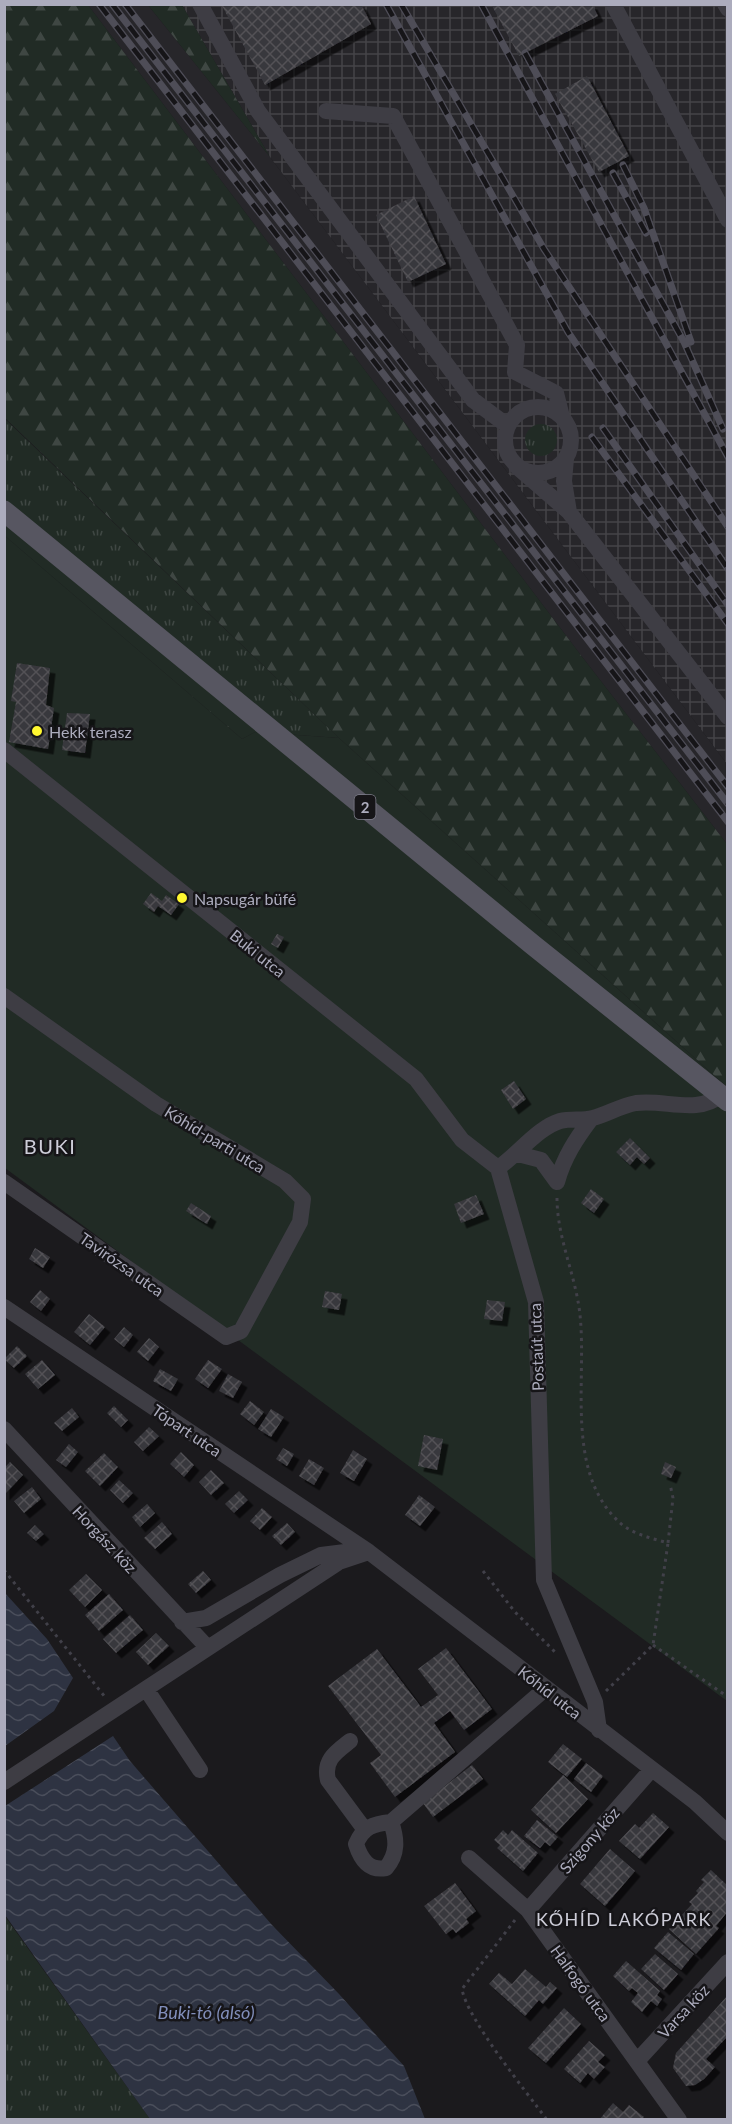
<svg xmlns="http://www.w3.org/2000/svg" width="732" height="2124" font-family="Lato,sans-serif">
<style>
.built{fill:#27262a}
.industrial{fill:url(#industrial-grid)}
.grass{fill:url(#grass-tufts)}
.forest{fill:url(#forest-firs)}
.garden{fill:#212b25}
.water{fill:url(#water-waves)}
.building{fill:url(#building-cross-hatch);filter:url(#shadow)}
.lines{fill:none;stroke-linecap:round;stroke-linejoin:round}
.path{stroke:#414049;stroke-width:3;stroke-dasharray:3 4.5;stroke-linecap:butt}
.minor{stroke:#3e3d44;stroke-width:16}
.major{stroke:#575661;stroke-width:21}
.rail-casing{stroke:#4e4d57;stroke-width:7}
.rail{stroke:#161518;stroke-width:4.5;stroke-dasharray:14;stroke-linecap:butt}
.poi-dot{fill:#fff730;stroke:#161518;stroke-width:2}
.labels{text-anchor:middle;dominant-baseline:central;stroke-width:5;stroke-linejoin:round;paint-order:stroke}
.shield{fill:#161518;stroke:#7f7f8c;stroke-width:1.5}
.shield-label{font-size:15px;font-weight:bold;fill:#acacbd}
.poi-label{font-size:16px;fill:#acacbd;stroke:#161518;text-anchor:start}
.street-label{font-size:16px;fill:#acacbd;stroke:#161518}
.neighbourhood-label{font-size:18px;letter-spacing:1.5px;fill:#cdcdd8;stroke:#161518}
.water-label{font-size:18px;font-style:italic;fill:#818eba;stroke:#161518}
.quarter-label{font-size:20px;letter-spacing:1.5px;fill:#cdcdd8;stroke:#161518}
</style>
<defs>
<pattern id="industrial-grid" width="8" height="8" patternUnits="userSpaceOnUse" patternTransform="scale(1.5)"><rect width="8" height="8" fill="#27262a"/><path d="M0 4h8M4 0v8" fill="none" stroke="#444347"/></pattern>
<pattern id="grass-tufts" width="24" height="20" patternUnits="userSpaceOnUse" patternTransform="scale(1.5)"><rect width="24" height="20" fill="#212b25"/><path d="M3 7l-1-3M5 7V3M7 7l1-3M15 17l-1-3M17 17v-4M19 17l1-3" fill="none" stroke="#3f4743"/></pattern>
<pattern id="forest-firs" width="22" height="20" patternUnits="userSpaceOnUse" patternTransform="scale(1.5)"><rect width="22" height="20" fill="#212b25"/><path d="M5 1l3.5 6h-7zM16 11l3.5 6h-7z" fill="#3f4743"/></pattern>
<pattern id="water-waves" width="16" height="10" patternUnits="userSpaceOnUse" patternTransform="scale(1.5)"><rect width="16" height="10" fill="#2e3342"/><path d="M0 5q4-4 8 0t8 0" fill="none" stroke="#4a4e5b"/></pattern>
<pattern id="building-cross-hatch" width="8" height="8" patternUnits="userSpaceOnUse" patternTransform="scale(1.5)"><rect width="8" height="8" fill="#38373c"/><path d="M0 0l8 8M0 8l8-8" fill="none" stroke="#525156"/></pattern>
<filter id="shadow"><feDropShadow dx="5.5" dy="5.5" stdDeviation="0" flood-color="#0009"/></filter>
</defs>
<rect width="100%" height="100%" fill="#1b1a1d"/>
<path class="built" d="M88 5H148L270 157 727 764V844L583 658Z"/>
<path class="industrial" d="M182 5H727V764L270 157Z"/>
<path class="grass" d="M4 418 339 738 255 732 242 739 5 536Z
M525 440a16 16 0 1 1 32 0a16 16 0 1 1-32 0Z
M4 1915 140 2105 150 2119H5Z"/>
<path class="forest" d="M4 5H88L583 658 727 844V1087L339 738 5 418Z
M148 5H182L270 157Z"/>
<path class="garden" d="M5 536 242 739 255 732 339 738 727 1087V1701L5 1168Z"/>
<path class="water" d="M4 1592 47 1639 73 1678 54 1711 5 1746Z
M113 1736 130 1761 272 1925 339 1994 404 2066 425 2119H150L5 1915V1806Z"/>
<path class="building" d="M221 4H361L371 24 265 85Z
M491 4H592L598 16 519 56Z
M587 76 629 156 599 172 555 94Z
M414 196 446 264 408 282 376 215Z
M17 663 50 668 46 705 54 708 48 749 9 742 16 702 11 701Z
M67 713 90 714 85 753 62 750Z
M151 893 162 901 166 895 179 904 171 915 158 906 154 912 143 904Z
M277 934 284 937 278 948 271 944Z
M514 1081 526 1099 513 1109 501 1090Z
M630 1138 650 1158 644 1164 637 1157 630 1165 616 1152Z
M591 1189 604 1199 594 1213 581 1203Z
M476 1195 484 1214 461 1223 454 1204Z
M191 1203 211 1216 207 1224 186 1211Z
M35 1248 50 1257 43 1268 29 1259Z
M40 1290 50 1299 41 1311 30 1302Z
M325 1291 342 1294 339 1310 322 1307Z
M487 1300 505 1302 502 1321 484 1319Z
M89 1314 105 1327 90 1345 74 1332Z
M124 1327 133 1335 124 1347 114 1339Z
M149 1338 159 1347 148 1361 137 1352Z
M17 1346 27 1356 14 1368 4 1359Z
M42 1360 55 1375 38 1389 25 1374Z
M208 1360 222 1369 208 1388 195 1379Z
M160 1369 178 1379 171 1391 153 1381Z
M228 1374 242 1382 233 1398 219 1391Z
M250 1401 264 1412 254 1425 240 1414Z
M114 1406 128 1420 121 1427 107 1413Z
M72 1408 79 1417 62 1431 54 1423Z
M271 1409 284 1417 271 1437 258 1429Z
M149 1427 159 1436 143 1451 134 1442Z
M424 1435 443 1439 437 1470 418 1466Z
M69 1444 78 1452 66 1467 56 1460Z
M283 1448 294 1454 287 1466 276 1459Z
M353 1450 367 1459 354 1481 340 1473Z
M181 1452 194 1465 184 1477 170 1464Z
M104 1453 118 1467 100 1486 85 1471Z
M309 1459 324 1468 314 1485 299 1476Z
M10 1462 23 1475 4 1495V1468Z
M665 1462 676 1467 671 1478 661 1474Z
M211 1470 224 1483 211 1495 199 1482Z
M119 1480 133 1493 123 1503 110 1490Z
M32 1487 41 1499 24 1513 14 1501Z
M239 1491 248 1500 234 1513 225 1504Z
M419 1495 435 1507 420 1526 405 1515Z
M147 1504 155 1513 140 1527 132 1517Z
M262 1508 272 1517 260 1530 250 1521Z
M162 1522 172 1534 155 1549 144 1538Z
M287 1523 295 1532 281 1545 272 1536Z
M35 1525 44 1534 36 1541 27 1533Z
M203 1571 211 1580 196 1593 188 1584Z
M86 1574 102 1590 85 1607 69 1590Z
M109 1594 123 1610 99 1631 85 1615Z
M130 1615 143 1630 116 1653 103 1639Z
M156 1633 169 1646 148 1665 136 1652Z
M446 1648 492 1709 464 1730 450 1711 434 1723 455 1752 395 1797 370 1763 381 1755 328 1686 377 1649 421 1707 438 1695 418 1669Z
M563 1744 582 1759 567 1777 548 1762Z
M586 1763 603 1776 591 1792 574 1779Z
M472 1765 483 1779 433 1817 423 1803Z
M563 1775 588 1799 556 1833 531 1810Z
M653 1813 669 1827 640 1859 619 1841 635 1824 639 1828Z
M537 1820 558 1837 550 1846 545 1842 540 1848 524 1836Z
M503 1830 508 1835 512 1830 538 1853 523 1871 497 1848 500 1845 494 1840Z
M610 1849 635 1871 605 1906 580 1884Z
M711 1870 728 1886V1911L716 1926 719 1928 696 1954 669 1929 692 1904 689 1902 698 1893 696 1891 704 1882 701 1880Z
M455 1883 476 1911 466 1919 469 1923 456 1933 453 1929 446 1934 424 1906Z
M668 1932 694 1954 681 1970 654 1948Z
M655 1954 678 1974 664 1990 641 1969Z
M626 1961 660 1991 657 1995 662 1999 657 2006 651 2001 642 2012 631 2002 638 1993 632 1988 629 1991 613 1976Z
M525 1969 546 1987 550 1982 557 1988 543 2004 539 2000 525 2016 489 1984 499 1973 512 1984Z
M728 1995V2036L706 2059 715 2067 704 2079 695 2085 686 2086 673 2068 676 2053Z
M564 2008 581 2024 546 2063 528 2048Z
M589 2041 605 2055 598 2062 605 2067 594 2079 588 2073 580 2083 564 2069Z
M613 2103 623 2112 629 2105 644 2117 641 2120H599Z"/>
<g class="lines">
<path class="path" d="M557 1198C557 1238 576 1276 580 1315 587 1381 565 1470 618 1521 631 1534 651 1538 668 1543L673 1498 670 1484
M4 1570 105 1697
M483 1571 515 1612 557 1654
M653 1645 728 1697
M606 1691 653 1645 668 1543
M515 1920 462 1989C467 2019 526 2091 547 2120"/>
<path class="minor" d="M200 4 258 111 473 400 508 426
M613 4 728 220
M725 4 728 9
M326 111 393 116 517 345 515 372 556 393 562 417
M505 440a33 33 0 1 1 66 0a33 33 0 1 1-66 0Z
M566 459 564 481 569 512
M516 466 569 512 728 717
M4 750 416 1079 462 1140 498 1168
M4 996 156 1104 285 1181 303 1199 300 1222 241 1331 226 1337 4 1182
M518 1154 541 1160 557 1182
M498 1168 536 1302 544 1580 595 1702 599 1730
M498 1168C518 1154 539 1127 560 1121 571 1118 582 1121 593 1118 608 1114 620 1106 636 1103 665 1099 697 1115 721 1095
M557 1182C564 1157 576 1139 591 1119
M4 1307 369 1552 695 1802 728 1833
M4 1429 207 1647
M182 1622 206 1618 280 1575 321 1555 353 1551
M146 1689 200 1770
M350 1741C336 1752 323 1760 328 1780L365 1830
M4 1782 339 1562 369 1552
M391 1822C397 1839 398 1854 386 1868 369 1871 361 1860 356 1844 363 1827 373 1824 391 1822L545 1689
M469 1858 528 1910 679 2120
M528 1910 651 1770
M638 2060 728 1962"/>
<path class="major" d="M4 511 533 945 728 1101"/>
<defs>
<path id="rail" d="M99 4 728 822
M112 4 728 804
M125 4 728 787
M386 4 568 332 728 569
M401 4 544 249 728 527
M481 4 728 457
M525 53 684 342 723 429
M623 165 644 208 691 342
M613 173 646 233
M603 428 728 605
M592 437 728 624"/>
</defs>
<use href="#rail" class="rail-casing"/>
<use href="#rail" class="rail"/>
</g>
<g class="poi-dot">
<circle cx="37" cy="731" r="6"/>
<circle cx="182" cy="898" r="6"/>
</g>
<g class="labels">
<rect class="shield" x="354.5" y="795" width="21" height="24" rx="4.5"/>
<g class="shield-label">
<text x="365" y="807">2</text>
</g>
<g class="poi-label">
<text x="49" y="731">Hekk terasz</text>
<text x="194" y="898">Napsugár büfé</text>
</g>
<g class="street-label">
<text transform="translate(258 953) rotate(39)">Buki utca</text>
<text transform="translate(215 1139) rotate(31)">Kőhíd-parti utca</text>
<text transform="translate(122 1264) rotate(35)">Tavirózsa utca</text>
<text transform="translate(536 1347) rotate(-92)">Postaút utca</text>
<text transform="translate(187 1430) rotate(34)">Tópart utca</text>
<text transform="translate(105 1539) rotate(47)">Horgász köz</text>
<text transform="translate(550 1692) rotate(38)">Kőhíd utca</text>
<text transform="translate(589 1840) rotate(-49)">Szigony köz</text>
<text transform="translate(581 1983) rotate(54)">Halfogó utca</text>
<text transform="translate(683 2011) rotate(-47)">Varsa köz</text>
</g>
<g class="neighbourhood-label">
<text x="624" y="1919">KŐHÍD LAKÓPARK</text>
</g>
<g class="water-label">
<text x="206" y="2012">Buki-tó (alsó)</text>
</g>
<g class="quarter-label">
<text x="50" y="1146">BUKI</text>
</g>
</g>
<rect width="732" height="2124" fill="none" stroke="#acacbd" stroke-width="12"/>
</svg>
